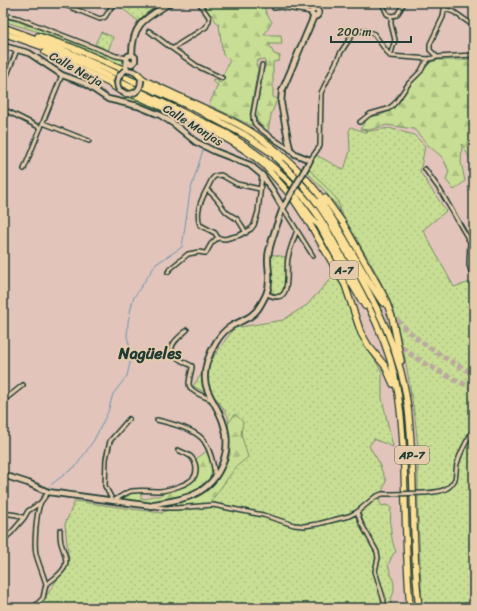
<svg xmlns="http://www.w3.org/2000/svg" width="477" height="611" font-family="Sriracha,sans-serif">
<style>
.grass{fill:url(#grass-dots);stroke:#748e64}
.forest{fill:url(#forest-firs);stroke:#748e64}
.lines{fill:none;stroke-linecap:round;stroke-linejoin:round}
.stream{stroke:#6e96ae;stroke-width:1}
.highway-tunnel{stroke:#bba9a0;stroke-width:5.5;stroke-dasharray:5.5 3;stroke-linecap:butt}
.street-casing{stroke:#1f3d34;stroke-width:6}
.secondary-casing{stroke:#1f3d34;stroke-width:8}
.highway-casing{stroke:#1f3d34;stroke-width:8}
.street{stroke:#e5caac;stroke-width:3}
.secondary{stroke:#e5caac;stroke-width:4.5}
.highway{stroke:#fbdf96;stroke-width:5.5}
.street-bridge-casing{stroke:#1f3d34;stroke-width:6;stroke-linecap:butt}
.secondary-bridge-casing{stroke:#1f3d34;stroke-width:8;stroke-linecap:butt}
.street-bridge{stroke:#e5caac;stroke-width:3}
.secondary-bridge{stroke:#e5caac;stroke-width:4.5}
.labels{text-anchor:middle;dominant-baseline:central;stroke-width:4;stroke-linejoin:round;paint-order:stroke}
.shield{fill:#e5caac;stroke:#5a6758;stroke-width:1}
.shield-label{font-size:11px;font-weight:bold;fill:#1f3d34}
.street-label{font-size:12px;fill:#1f3d34;stroke:#e5caac}
.district-label{font-size:16px;font-weight:bold;fill:#1f3d34;stroke:#e5caac}
</style>
<defs>
<pattern id="grass-dots" width="8" height="8" patternUnits="userSpaceOnUse"><rect width="8" height="8" fill="#c8de94"/><path d="M2 2h.1M6 6h.1" fill="none" stroke="#abbf80" stroke-width="1.8" stroke-linecap="round"/></pattern>
<pattern id="forest-firs" width="22" height="20" patternUnits="userSpaceOnUse"><rect width="22" height="20" fill="#c8de94"/><path d="M5 1l3.5 6h-7zM16 11l3.5 6h-7z" fill="#abbf80"/></pattern>
</defs>
<rect width="100%" height="100%" fill="#e2c4bb"/>
<filter id="ink" filterUnits="userSpaceOnUse"><feTurbulence type="fractalNoise" baseFrequency=".025" numOctaves="2"/><feDisplacementMap in="SourceGraphic" scale="8" xChannelSelector="R" yChannelSelector="G"/><feConvolveMatrix kernelMatrix="1 2 1 2 8 2 1 2 1" color-interpolation-filters="sRGB"/></filter>
<g filter="url(#ink)">
<path class="grass" d="M118 3H149L152 9 144 15 138 21 117 4Z
M101 32 113 37 108 51 95 44Z
M351 127 364 132 389 128 414 135 425 146 420 172 446 211 423 230 454 287 474 281V608H422L418 516V447L415 418 406 363 395 314 389 298 373 267 339 209 340 207 308 168 316 155 344 170 350 151 349 131Z
M270 254 285 257C285 265 288 293 278 294 274 294 272 292 269 289 274 278 268 265 270 254Z
M335 274 345 292 355 326 363 342 376 362 382 372V398L393 447 374 439 369 446 377 459 386 481 379 501 382 506 386 505 391 507C390 521 390 539 396 552L393 554 388 565C390 573 394 579 394 587 395 594 388 600 392 608H38L69 562 65 524 75 501 161 513 211 493 233 461 228 416 217 399 193 386 234 328 283 320 307 305Z"/>
<path class="forest" d="M201 3H261L264 6 266 13 272 22 264 35H281L282 44H269L274 54 280 56 279 61 273 62V97L277 99 271 115 268 131C261 125 255 121 255 112L256 111 263 73V71L266 64 264 60 261 59 257 61 256 64 258 69 250 114 251 120 253 125H250L209 105 218 85 212 81 213 79 217 80 218 82 220 83 224 80 222 77 230 60 223 55 219 25Z
M3 18 19 22 121 59 125 64 124 67 118 65 52 36 3 21Z
M474 58V166L462 144 461 162 465 181 454 190 446 180 449 171 442 157 428 145 414 129 387 125 369 130 360 129 369 117 381 115 390 111 394 108 410 85 431 62 439 60H463Z
M123 96 137 99 180 119 177 124 151 109 126 100 123 98Z
M308 168 336 198 340 207 339 209 324 190 306 171Z
M235 414 243 422 241 434 248 457 236 467 209 504 177 507H169L168 506 169 504 193 498 208 488 223 470 230 455 228 424Z
M207 451C209 456 211 462 212 467 213 482 199 491 186 495L141 504 118 499 132 492H141V498L147 499C151 495 154 496 159 496 163 495 166 491 170 490 180 487 197 483 198 472 199 467 197 463 196 459Z"/>
<g class="lines">
<path class="stream" d="M46 490 53 483 76 466 94 440 108 412 113 394 127 376 132 354 127 337 128 322 133 299 156 264 182 247 190 192 203 150"/>
<path class="highway-tunnel" d="M391 313C413 340 444 358 474 374
M396 342C417 362 448 376 474 389"/>
<defs>
<path id="street" d="M60 3 100 19 105 17 114 3
M382 3 387 14 391 16V24L395 40 390 56
M445 3 443 17 430 44V50L437 57 474 55
M274 8 280 7 311 12
M444 9 454 12 471 24 474 25
M3 15 18 18 116 56 127 58
M391 16 397 15 404 3
M149 31 170 47 197 66 222 78
M173 49 179 44 206 27 209 21V17L199 3
M262 65 253 114C253 117 253 121 255 124 259 129 283 146 290 149
M3 85 17 50
M3 109 41 128
M360 122 370 114 388 109 392 106 396 102 409 83 421 71 424 65 429 59
M43 123 89 141
M310 160 320 146 321 93 341 52 354 32 364 30 374 34 390 56 429 59 437 57
M24 169 62 75
M425 169 440 190 470 242 469 265 471 271 474 275
M207 190C216 196 218 201 224 209 227 214 233 216 237 219 241 223 243 228 246 233
M283 208 313 256
M218 238 215 233 200 225C194 208 205 194 212 179L215 176 221 175 237 184 260 189
M168 272 170 269 188 254 199 252 204 253H206L211 244 215 240 218 238 225 239 240 235 251 229 254 225 258 212 262 175
M267 294C294 307 285 272 288 258 290 248 294 239 297 230
M187 330C182 335 167 345 173 353 176 359 186 363 192 366V368C191 373 189 379 189 384 189 392 206 397 212 400
M3 401 23 385
M129 419 110 441 106 459 105 486 113 501C119 498 126 492 132 491 141 490 151 491 160 491 169 490 190 484 194 477 196 474 196 471 196 468 194 455 188 455 178 450
M157 420C170 423 197 430 204 441 211 451 213 463 215 474L216 476
M425 493C436 492 449 492 455 479 456 476 456 468 457 464 460 453 466 442 472 432L474 430
M152 506 165 508H176L213 505 263 515 294 525 304 526 318 524 349 516 357 512 361 523 377 552 378 558 375 571 384 601V608
M357 512 375 497 382 494H392
M3 513 17 515 24 518
M3 540 11 533 24 518 28 511 40 503
M46 584C43 574 39 565 36 554 34 545 36 511 41 502 43 499 46 496 48 492
M33 608 43 598 46 584C52 581 63 572 65 566 68 559 63 550 61 543 60 539 60 535 60 530"/>
<path id="secondary" d="M311.5 13a3.5 3.5 0 1 1 7 0a3.5 3.5 0 1 1-7 0Z
M316 10 317 3
M3 46 29 53 62 75 84 83 108 99 138 106 160 115 174 124 196 142 214 151 250 165 262 175 273 191 283 208
M132 55C132 23 146 18 170 3
M125 70C131 70 136 71 139 76
M126 70 127 58 128 56 132 55 135 57V61L132 64 129 63 127 60
M119 90 126 94H131
M308 164 310 160 295 154 290 149 281 103 282 91 314 16
M3 475 28 483 48 492 152 506 154 504C166 502 183 500 195 494 221 481 233 449 223 422 215 398 199 391 207 362 211 350 219 334 230 327 243 319 253 319 261 304 265 297 269 290 269 281 270 271 266 261 269 251 272 237 278 222 283 208L286 203"/>
<path id="highway" d="M3 27 33 38 68 52 196 109 245 135 280 159
M3 33 46 48 72 59 228 134C253 150 276 167 296 189 316 208 329 233 342 257 366 300 390 343 398 393 405 440 404 488 406 535 407 560 408 584 410 608
M38 36 71 47 125 70
M45 52 65 62 109 83 119 90
M138 74 142 78 148 82C167 91 187 100 206 109 222 116 238 123 253 133 281 152 306 175 325 203
M131 94 142 98C185 118 232 136 268 168
M276 158C290 171 303 185 315 200 329 219 340 239 351 260 378 308 401 352 408 408 416 475 411 542 419 608
M266 167 292 197 311 226 345 285 361 333 368 345 385 366 393 384
M296 197 313 220 320 226
M325 198 343 223 384 296 392 317 401 361
M320 201C344 233 360 271 383 303
M319 225 347 276 365 306"/>
</defs>
<use href="#street" class="street-casing"/>
<use href="#secondary" class="secondary-casing"/>
<use href="#highway" class="highway-casing"/>
<use href="#street" class="street"/>
<use href="#secondary" class="secondary"/>
<use href="#highway" class="highway"/>
<defs>
<path id="street-bridge" d="M392 494 425 493"/>
<path id="secondary-bridge" d="M119 90C115 81 118 76 125 70
M131 94C138 92 141 88 141 80
M286 203 308 164"/>
</defs>
<use href="#street-bridge" class="street-bridge-casing"/>
<use href="#secondary-bridge" class="secondary-bridge-casing"/>
<use href="#street-bridge" class="street-bridge"/>
<use href="#secondary-bridge" class="secondary-bridge"/>
</g>
</g>
<g class="labels">
<g class="shield">
<rect x="330" y="261" width="28" height="18" rx="3"/>
<rect x="395" y="446" width="34" height="18" rx="3"/>
</g>
<g class="shield-label">
<text x="344" y="270">A-7</text>
<text x="412" y="455">AP-7</text>
</g>
<g class="street-label">
<text transform="translate(76 69) rotate(29)">Calle Nerja</text>
<text transform="translate(193 125) rotate(32)">Calle Monjas</text>
</g>
<g class="district-label">
<text x="150" y="353">Nagüeles</text>
</g>
</g>
<rect width="477" height="611" fill="none" stroke="#e5caac" stroke-width="16"/>
<rect x="8" y="8" width="461" height="595" fill="none" stroke="#1f3d34" stroke-width="1.5" filter="url(#ink)"/>
<path d="M331 36v6h80v-6" fill="none" stroke="#1f3d34" stroke-width="2"/>
<text x="337" y="36" font-size="12" fill="#1f3d34" stroke="#e5caac" stroke-width="3" paint-order="stroke">200 m</text>
</svg>
